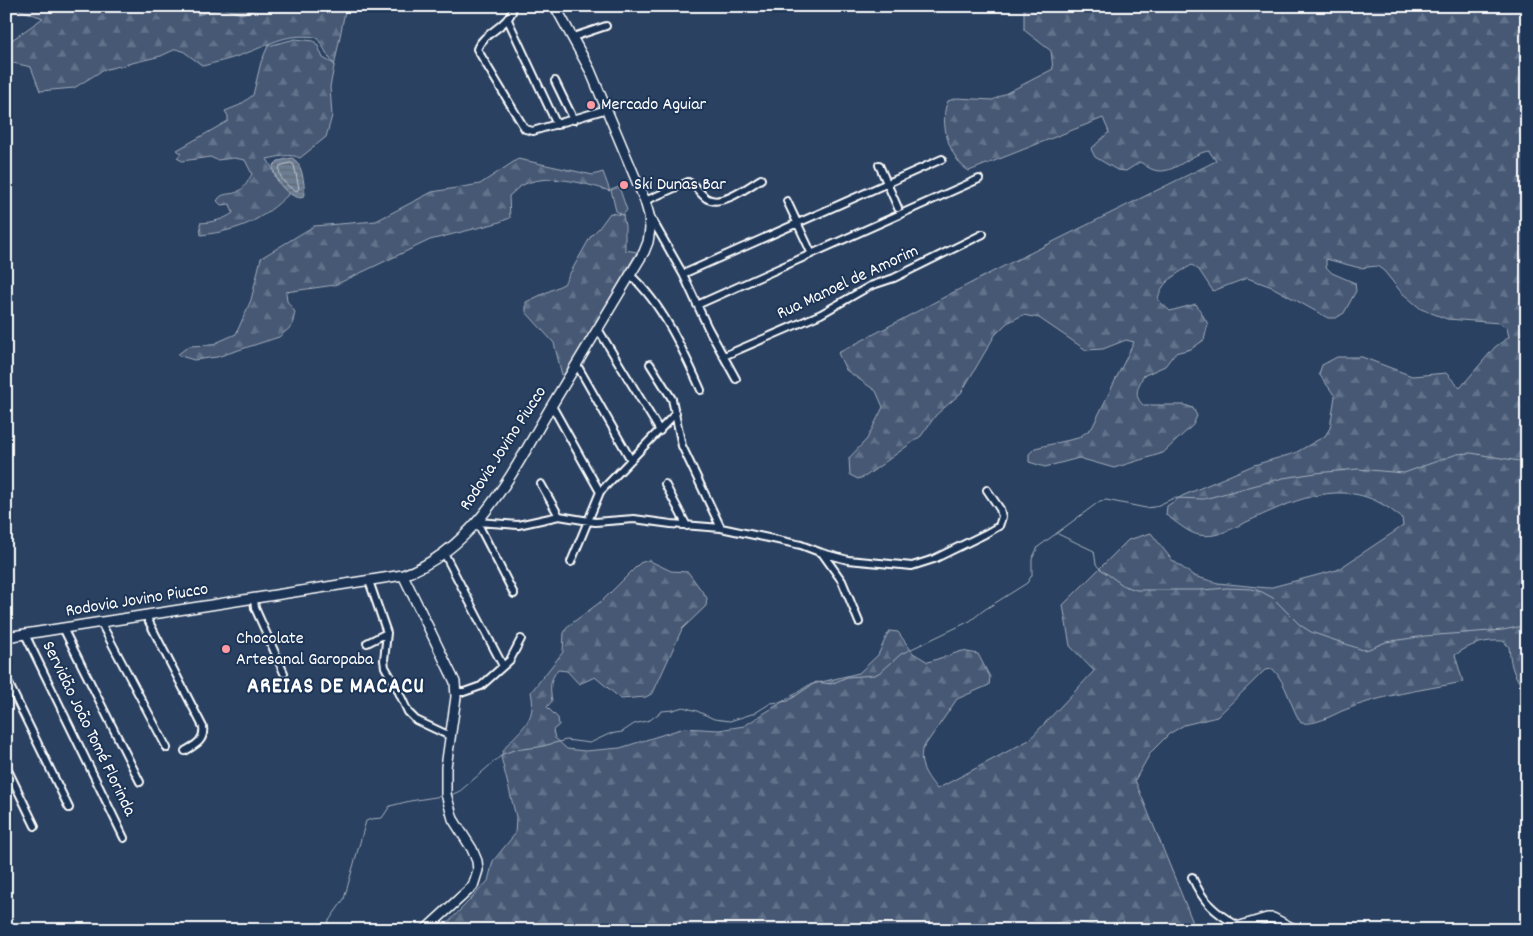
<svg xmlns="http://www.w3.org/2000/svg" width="1533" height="936" font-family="Dekko,sans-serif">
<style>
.forest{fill:url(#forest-firs);stroke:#a2acba}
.park{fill:#465975;stroke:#a2acba}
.water{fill:url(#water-rules);stroke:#a7b1be}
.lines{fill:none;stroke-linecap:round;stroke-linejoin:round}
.shore{stroke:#c5cbd3;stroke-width:1}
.stream{stroke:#a7b1be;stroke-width:1}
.street-casing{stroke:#fff;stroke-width:10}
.secondary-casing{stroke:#fff;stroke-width:12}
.street{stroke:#1d3557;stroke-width:6}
.secondary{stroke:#1d3557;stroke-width:9}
.poi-dot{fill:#ff9aa2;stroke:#1d3557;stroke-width:2}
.labels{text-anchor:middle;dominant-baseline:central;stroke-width:4;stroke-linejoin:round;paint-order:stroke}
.poi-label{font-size:18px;fill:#fff;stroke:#1d3557;text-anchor:start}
.street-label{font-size:18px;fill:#fff;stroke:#1d3557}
.district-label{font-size:22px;font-weight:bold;letter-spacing:1px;fill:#fff;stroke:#1d3557}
</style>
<defs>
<pattern id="forest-firs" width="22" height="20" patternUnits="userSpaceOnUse" patternTransform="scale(1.25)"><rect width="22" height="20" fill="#465975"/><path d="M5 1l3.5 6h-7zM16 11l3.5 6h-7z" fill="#62728a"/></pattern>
<pattern id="water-rules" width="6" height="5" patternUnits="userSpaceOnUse" patternTransform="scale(1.25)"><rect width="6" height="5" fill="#6d7d92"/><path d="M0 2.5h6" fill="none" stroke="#5e6772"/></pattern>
</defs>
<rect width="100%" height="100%" fill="#2a4161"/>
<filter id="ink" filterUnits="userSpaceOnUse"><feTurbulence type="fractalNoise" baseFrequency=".02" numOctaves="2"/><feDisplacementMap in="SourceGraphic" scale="10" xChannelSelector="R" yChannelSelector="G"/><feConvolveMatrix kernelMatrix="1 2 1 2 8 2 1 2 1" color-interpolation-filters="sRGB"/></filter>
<g filter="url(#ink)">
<path class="forest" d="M9 6H346L330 87 332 116 326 137 300 158C291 153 278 157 267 159 273 168 272 170 276 178 279 184 285 189 290 193 261 221 241 230 201 235L200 223C213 222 223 220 233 213L230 204 221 205 217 201C222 191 232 196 239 191 246 187 248 180 252 174L245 160 234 158 217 160 210 157 182 161 177 158 181 153 177 150 228 121V116L225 111 240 105 253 95 261 62 268 46 295 39 314 41 318 46 323 58 334 64C326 55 324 46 316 37 282 33 271 45 241 55 229 60 216 62 203 66L183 51 176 49 161 56 103 70 74 88 40 91 31 67 9 62V42L43 18Z
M1024 6H1527V694C1514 675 1511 670 1509 647L1503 641C1483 640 1471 644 1455 655L1463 682C1422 690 1380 695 1342 711 1329 717 1315 725 1301 723 1290 706 1287 684 1273 669L1265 670 1217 717 1184 725 1169 734 1151 752 1135 780 1196 930H1108L1099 926 1069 921 1026 930H441L488 881 493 861 515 834 516 817 501 757C506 738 530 730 532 708 533 703 532 697 531 692L563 652 564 633 568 626 603 600 640 563 648 560 671 571 688 572 707 598 706 606 682 629 653 693 646 697 621 699 595 677 579 684 567 671 558 670C549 680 550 688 552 701L547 707 558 718 559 725 553 730 555 738 567 749 585 751 620 748 684 728 719 730 744 726 809 685 859 673 878 655 889 631 898 632 913 653 928 662 962 651 978 654 990 677 989 685 957 699 922 750C919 766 927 776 937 789L1029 740 1094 671 1070 646 1063 605 1128 540 1151 533 1172 560 1194 576 1218 583 1268 588 1337 570 1403 526 1402 518C1395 513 1388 507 1380 503 1334 478 1285 505 1242 524 1226 531 1216 538 1199 535 1188 533 1175 521 1166 515L1167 506 1182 496 1254 465 1295 453 1325 436 1330 428 1335 396 1319 374 1322 365 1337 357H1362L1412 376 1446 373 1460 388 1495 347 1509 337 1507 328 1500 323 1447 319 1421 309 1401 292 1384 271 1377 266 1360 268 1326 259V267L1332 273 1355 283 1356 291 1344 313 1336 318H1328L1272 287 1247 278 1213 291 1199 270 1192 265C1178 273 1160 282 1158 300L1170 311 1196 304 1208 324 1204 340 1191 349 1175 353 1165 366 1143 376C1138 388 1133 395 1143 405H1185L1193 408 1197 416 1193 425 1163 453 1114 468 1079 458 1045 467 1029 462V454L1035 448 1078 438 1092 428 1134 342 1126 340 1103 349 1086 350 1039 318 1023 315 1007 323 995 335 961 393 936 415 921 436 866 476 858 479 850 475 849 458 867 439 883 407 876 391 846 370 838 353 992 272 1216 161 1209 151C1190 153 1174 176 1154 170 1149 169 1144 164 1140 162L1126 171 1117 170 1095 157 1091 149 1109 132 1103 118 969 171C950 160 938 121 948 101L957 98 993 100 1053 69 1051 51 1024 30Z
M518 159 593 175 603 172 610 191C584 183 546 172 521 186 517 188 513 193 509 196L510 218 497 223 430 240 335 285 286 292 287 301 295 312 292 326 279 337 217 357 194 360 177 355 189 346 211 345 236 334 251 300 261 258 314 226 376 221 432 192 480 184Z
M610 213 623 215 625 226V250L637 252 563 379 554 343 526 312V302L564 284 591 236 599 228Z"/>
<path class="park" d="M619 187 627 210 623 215 616 211 611 190Z"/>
<path class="water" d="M203 6H266L241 14 223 8 197 15Z
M292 158C303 163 304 184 305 195L301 198C286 196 275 181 273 166L278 161Z"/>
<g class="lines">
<path class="shore" d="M291 163 294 165 299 188 297 191C288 188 276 176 280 166Z"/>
<path class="stream" d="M1058 534 1094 551 1096 564 1099 568 1124 586 1137 590H1202L1227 588 1252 589 1262 592 1273 598 1300 625 1311 632 1363 650 1369 649 1386 642 1425 636 1503 630 1527 625
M451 795 460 791 503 754 514 750 539 747 566 740 590 743 609 734 622 732 634 724 650 720 662 711 673 710 683 707 697 711 714 719 730 721 755 713 771 703 788 701 816 682 831 684 847 677 875 675 882 671 901 654 970 621 984 610 1027 583 1032 575V559L1038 547 1100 501 1106 500 1146 508 1154 507 1174 498 1204 499 1283 478 1316 473 1358 469 1404 473 1457 454 1471 453 1519 461H1527
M330 930 328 922 344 899 366 821 371 819 382 818 390 806 410 801 442 796"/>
<defs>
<path id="street" d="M512 12C505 28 483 33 477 49L525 129 533 131 607 109
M508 20 557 125
M573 37 606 26
M555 81 574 120
M879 165 898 208
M645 201 688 182C696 185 699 193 706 198 721 208 748 187 761 179
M787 201 810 250
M650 216 683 274 708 328 736 379
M683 274 942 159
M630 275C662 303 684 352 701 390
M697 305 979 179
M598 329 660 431
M724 356 821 314 870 286 894 278 983 234
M650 364 672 399 682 446 721 528
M577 365 631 460
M552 406 600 492
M541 484 559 516
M665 484 687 526
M477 522 518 525 559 516 595 522 634 519 671 524 721 528 801 545 822 553 848 560 912 566 934 559 985 534 999 526 1002 517 1000 509 987 490
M477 522 514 594
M444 553 503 666
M822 553 842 581 859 622
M571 562 600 492 676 413
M369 581 387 633 384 660 385 667 396 686 408 712 416 720 450 736
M254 599 255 608 284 673
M146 616 203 727C205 741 195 745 185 751
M101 623 167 748
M63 628 140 782
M25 634 124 838
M367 643 387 633
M6 678 69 808
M456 692H464L481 686 510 660 521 639
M6 766 35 826
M1192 877C1203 902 1214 912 1238 926"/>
<path id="secondary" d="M403 575 455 682 456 697 446 767V794L453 819 472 849 477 861 478 870 473 886 425 930
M6 637 403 575C478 548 514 469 552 405 583 354 613 303 644 252L648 242 650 229 649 215 645 201 590 70 555 6
M1227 930 1267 918H1273L1296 930"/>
</defs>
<use href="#street" class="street-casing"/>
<use href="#secondary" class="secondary-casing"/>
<use href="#street" class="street"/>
<use href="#secondary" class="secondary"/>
</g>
</g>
<g class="poi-dot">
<circle cx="591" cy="105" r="5"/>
<circle cx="624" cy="185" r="5"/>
<circle cx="226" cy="649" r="5"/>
</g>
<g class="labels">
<g class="poi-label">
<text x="601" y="105">Mercado Aguiar</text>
<text x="634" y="185">Ski Dunas Bar</text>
<text x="236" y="639">Chocolate<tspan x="236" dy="21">Artesanal Garopaba</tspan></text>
</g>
<g class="street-label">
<text transform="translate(848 283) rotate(-25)">Rua Manoel de Amorim</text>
<text transform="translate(504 449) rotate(-57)">Rodovia Jovino Piucco</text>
<text transform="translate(137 601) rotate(-9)">Rodovia Jovino Piucco</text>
<text transform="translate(88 729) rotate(64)">Servidão João Tomé Florinda</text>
</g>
<g class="district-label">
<text x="336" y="687">AREIAS DE MACACU</text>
</g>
</g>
<rect width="1533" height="936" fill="none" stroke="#1d3557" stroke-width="25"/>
<rect x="12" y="12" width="1508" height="911" fill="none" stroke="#fff" stroke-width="2" filter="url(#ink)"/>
</svg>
